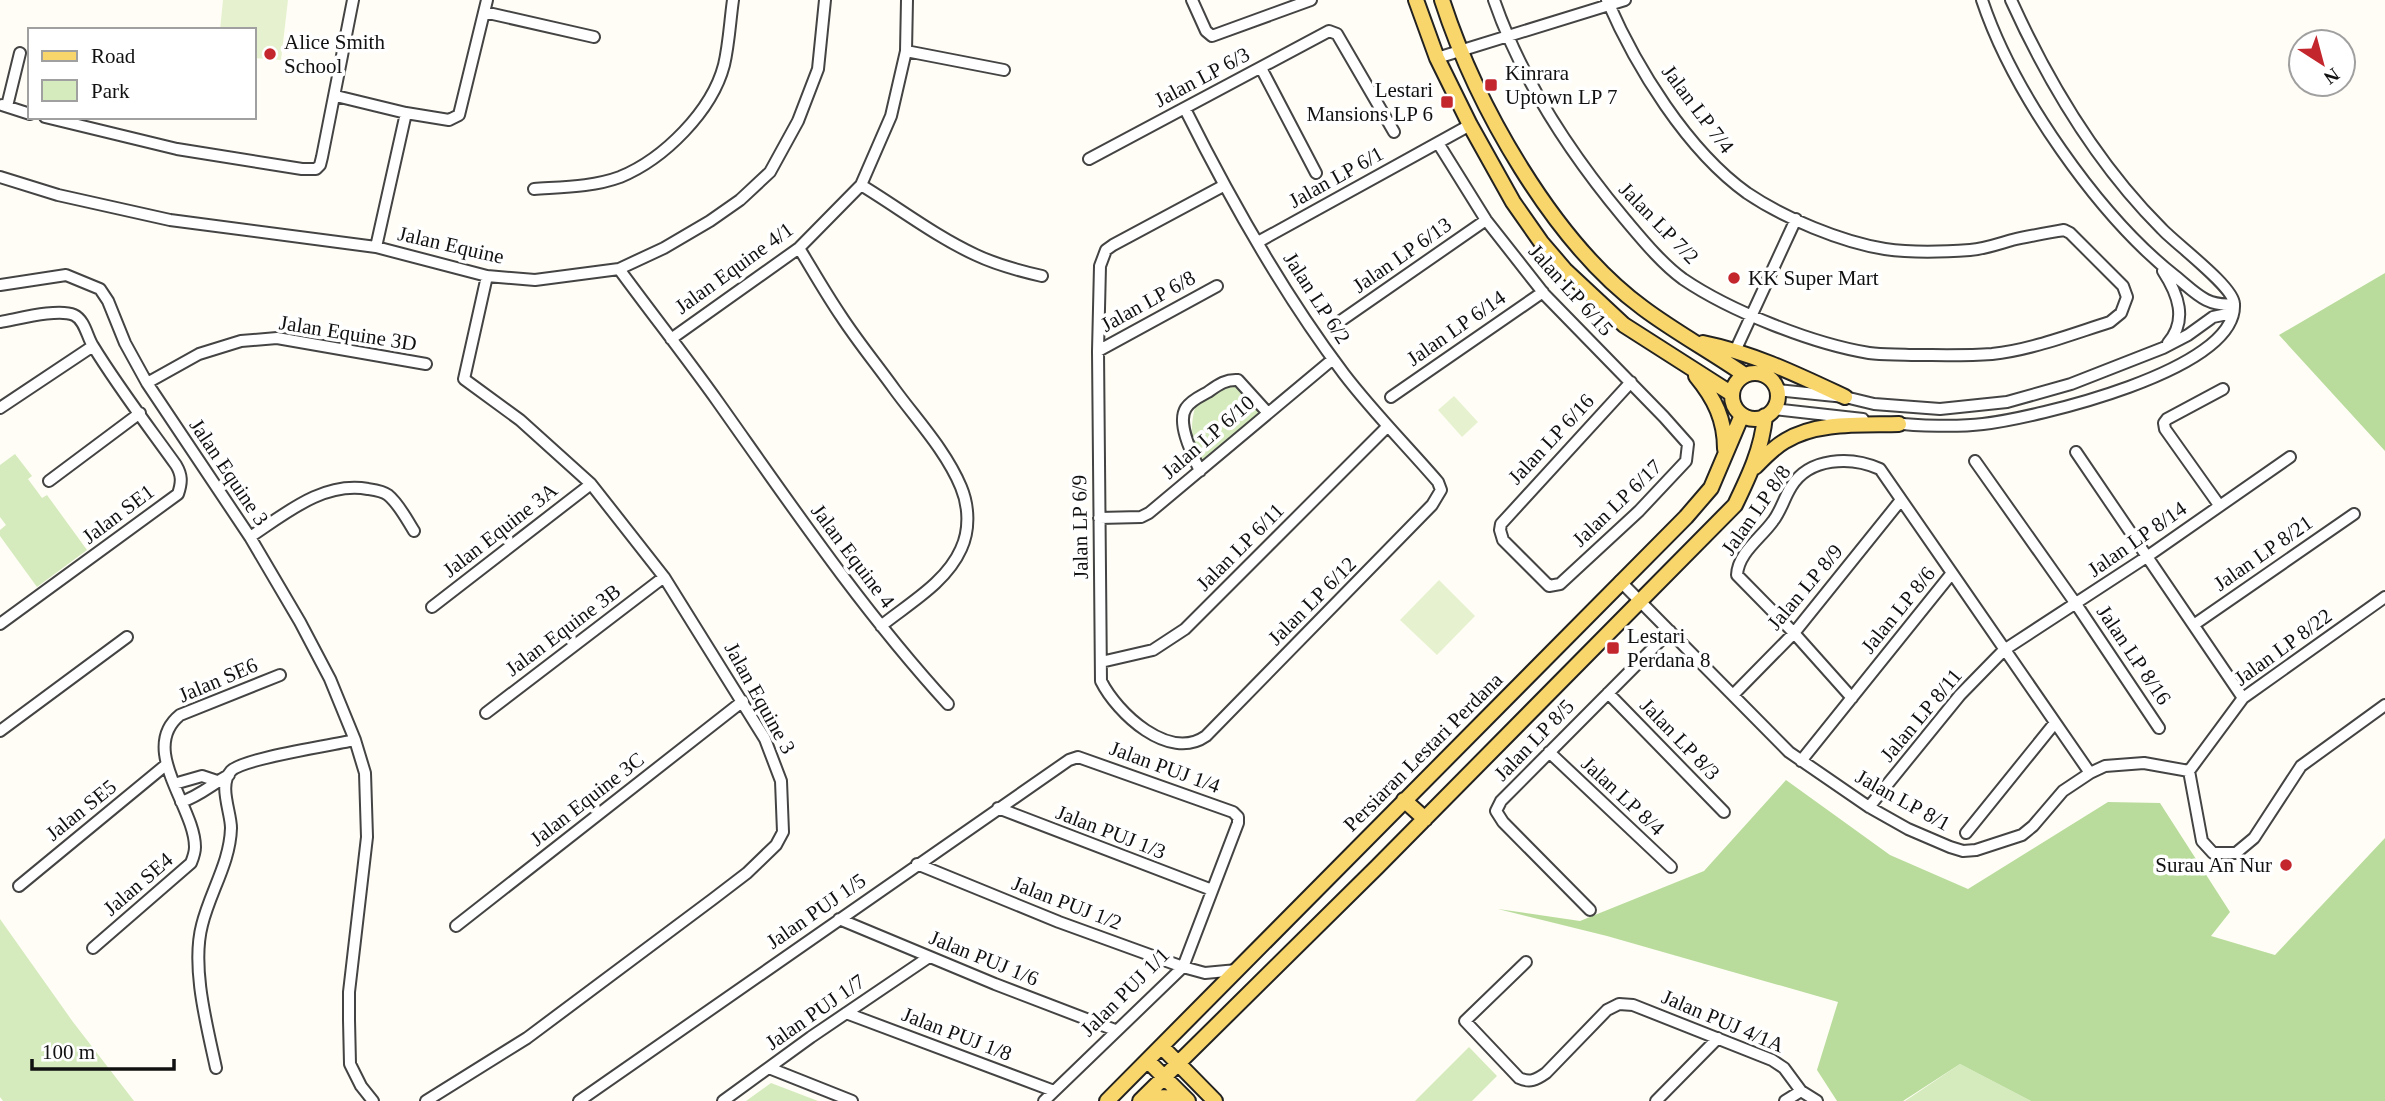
<svg xmlns="http://www.w3.org/2000/svg" width="2385" height="1101" font-family="Georgia,serif">
<style>
.green{fill:#d5ebbd}
.forest{fill:#b9dc9c}
.pitch{fill:#e6f2cf}
.lines{fill:none;stroke-linecap:round;stroke-linejoin:round}
.minor-casing{stroke:#444;stroke-width:14}
.major-casing{stroke:#222;stroke-width:18}
.minor{stroke:#fff;stroke-width:10}
.major{stroke:#f9d66b;stroke-width:14}
.poi-dot{fill:#c4262e;stroke:#fff;stroke-width:2.5}
.labels{text-anchor:middle;dominant-baseline:central;stroke-width:7;stroke-linejoin:round;paint-order:stroke}
.poi-label{font-size:21px;fill:#111;stroke:#fff;text-anchor:start}
.street-label{font-size:21px;fill:#111;stroke:#fff}
</style>
<rect width="100%" height="100%" fill="#fffdf5"/>
<path class="green" d="M1228 386 1240 387 1259 412 1204 464C1192 442 1189 432 1195 407Z
M15 454 32 476 28 479 42 498 47 495 87 550 37 587 0 536V530L6 525 0 517V465Z
M0 919 73 1022 134 1101H3L0 1097Z
M1469 1047 1497 1076 1472 1101H1415Z
M1960 1064 2031 1101H1905Z
M771 1083 818 1101H746Z"/>
<path class="forest" d="M2385 273V451L2279 335Z
M1786 780 1890 855 1968 889 2108 802 2160 803 2230 912 2211 936 2275 955 2385 838V1101H2031L1960 1064 1903 1101H1837L1817 1070 1838 1002 1607 936 1498 909 1580 921 1704 871Z"/>
<path class="pitch" d="M223 0H288L281 60 254 58V30H220Z
M1454 396 1478 422 1462 437 1438 410Z
M1439 580 1475 616 1437 655 1400 620Z"/>
<g class="lines">
<defs>
<path id="minor" d="M1192 0 1206 31 1212 36 1311 0
M1494 0C1522 81 1569 152 1624 218 1641 238 1661 263 1683 279 1730 311 1813 344 1869 353 1883 355 1898 354 1912 355 1938 355 1965 356 1992 354 2031 350 2072 334 2110 322L2121 313 2127 297 2123 286 2070 233 2064 230C2047 233 2029 236 2012 240 1998 244 1984 249 1970 250 1943 252 1912 253 1885 249 1841 242 1784 218 1747 193 1687 150 1636 67 1607 0
M1982 0C2013 93 2098 215 2175 276 2196 293 2206 307 2234 304
M484 12 594 37
M906 51 1004 70
M1437 58 1625 0
M1261 68 1316 173
M336 96 406 113 449 120 459 115 487 0
M2 105 30 114
M7 106 20 53
M1185 109C1231 201 1282 292 1344 374 1373 412 1407 446 1438 482L1441 490 1432 505 1206 736C1169 762 1117 713 1101 681L1098 351 1100 266 1106 250 1113 245 1223 186
M45 117 177 149 302 169H316L320 165 322 157 353 0
M1438 143 1486 220 1545 295 1664 417 1688 444 1686 461 1639 511 1560 584 1549 586 1503 540 1500 530 1501 524 1631 382
M1089 159 1329 31 1337 34 1394 132
M0 177 58 195 170 220 376 247 487 276 535 280 619 269 664 248 710 221 740 200 770 172 798 121 818 69 825 0
M861 185C899 208 935 236 976 255 997 265 1020 271 1042 276
M534 189C562 187 593 187 620 177 664 159 712 111 724 65 729 44 730 21 733 0
M1258 242 1470 125
M376 247 406 113
M799 248C813 271 826 294 841 316 858 342 877 365 895 390 917 420 946 451 961 487 969 506 970 530 961 549 946 583 908 604 881 626
M619 269C652 314 686 357 718 402 791 505 862 610 948 704
M2163 271C2178 294 2188 320 2168 343
M0 285 66 275 100 289 108 301 125 343 147 383 250 537 300 622 330 679 355 740 365 773 367 837 349 992V1020L350 1064 361 1086 373 1101
M0 322C18 319 58 308 74 315 85 320 87 337 93 346 118 387 148 426 176 465 182 475 182 482 178 494L0 624
M1339 322 1486 220
M671 339 799 248 861 185 891 116 906 51 907 0
M1736 349 1796 219
M1098 351 1217 286
M147 383 199 354 241 341 277 338 426 364
M1777 390 1845 397 1874 404 1940 409 2007 402 2071 384 2163 348 2188 335 2213 317 2232 313
M1391 397 1543 292
M0 408 93 346
M1774 409 1863 419
M1893 423C1917 426 1959 427 1983 424 2034 418 2238 371 2234 304 2234 287 2176 244 2162 229 2096 163 2049 84 2011 0
M2076 452 2243 698
M1975 461 2076 604 2159 728
M1200 471C1193 456 1176 423 1186 408 1191 400 1201 396 1208 392 1218 385 1226 379 1238 380L1267 412
M49 481 140 413
M2219 505 2165 429 2164 423 2167 419 2223 389
M1099 518 1141 517 1149 513 1333 359
M250 537C285 514 323 481 368 489 375 490 383 491 388 495 399 504 407 520 414 531
M1620 581 1789 752 1869 807 1908 829 1950 847 1963 851 1976 850 2022 835 2033 826 2063 791 2090 773 2105 766 2144 763 2189 771 2202 841 2213 853H2236L2254 838 2301 766 2385 705
M432 607 591 484
M2195 624 2354 514
M1101 662 1153 650 1185 629 1387 427
M1608 693 1724 812
M1734 694 1794 633 1901 500
M1852 698 1794 633 1737 575C1738 553 1761 538 1773 521 1781 511 1784 498 1791 487 1809 457 1851 456 1880 469L1952 573
M486 713 664 577
M0 731 127 637
M1549 752 1671 867
M1801 761 1952 573 2090 773
M2189 771 2243 698 2385 597
M174 784 202 776 217 781
M181 802C200 796 212 784 229 775
M1869 807 1960 695 2004 650 2148 556 2290 457
M998 808 1212 890
M1966 833 2054 724
M917 864 1059 922 1183 967 1205 973 1237 970
M19 886 167 764
M1590 910 1503 822 1496 811 1501 801 1670 631
M839 919 995 984 1115 1030
M456 926 743 701
M93 948 191 863C193 858 195 852 195 847 195 807 138 749 180 715L280 675
M1526 962 1465 1021 1519 1078C1530 1083 1536 1080 1546 1073L1607 1010 1619 1004 1633 1005 1772 1060 1784 1068 1801 1091 1817 1101
M846 1013 1054 1091
M216 1068C207 1026 191 967 202 925 210 892 230 863 231 828 231 812 218 785 231 771 243 758 334 745 355 740
M769 1068 852 1101
M426 1101 527 1038 713 899 747 873 776 845 783 832 781 781 765 739 664 577 591 484 520 420 464 379 487 276
M579 1101 1069 760 1078 757 1233 812 1238 817V823L1183 967 1044 1101
M723 1101 811 1037 929 957
M1656 1101 1718 1038
M1785 1101 1801 1091"/>
<path id="major" d="M1416 0 1437 58 1470 125 1513 202 1541 242 1565 270 1624 325 1732 394
M1442 0C1476 105 1553 242 1643 308 1675 332 1712 352 1745 375
M1703 343C1753 353 1798 375 1845 397
M1732 396a23 23 0 1 1 46 0a23 23 0 1 1-46 0Z
M1696 376C1715 399 1725 420 1725 449
M1755 467C1764 458 1773 448 1785 441 1817 421 1863 425 1899 424
M1404 800 1425 819
M1162 1047 1215 1101
M1148 1061 1188 1101
M1107 1101 1686 517 1711 488 1742 415
M1140 1101 1377 867 1735 505C1749 476 1762 449 1765 416
M1145 1101C1159 1095 1170 1097 1185 1101"/>
</defs>
<use href="#minor" class="minor-casing"/>
<use href="#major" class="major-casing"/>
<use href="#minor" class="minor"/>
<use href="#major" class="major"/>
</g>
<g class="poi-dot">
<circle cx="270" cy="54" r="7"/>
<rect x="1484" y="78" width="14" height="14" rx="3.5"/>
<rect x="1440" y="95" width="14" height="14" rx="3.5"/>
<circle cx="1734" cy="278" r="7"/>
<rect x="1606" y="641" width="14" height="14" rx="3.5"/>
<circle cx="2286" cy="865" r="7"/>
</g>
<g class="labels">
<g class="poi-label">
<text x="284" y="42">Alice Smith<tspan x="284" dy="24">School</tspan></text>
<text x="1505" y="73">Kinrara<tspan x="1505" dy="24">Uptown LP 7</tspan></text>
<text x="1433" y="90" text-anchor="end">Lestari<tspan x="1433" dy="24">Mansions LP 6</tspan></text>
<text x="1748" y="278">KK Super Mart</text>
<text x="1627" y="636">Lestari<tspan x="1627" dy="24">Perdana 8</tspan></text>
<text x="2272" y="865" text-anchor="end">Surau An Nur</text>
</g>
<g class="street-label">
<text transform="translate(1202 77) rotate(-28)">Jalan LP 6/3</text>
<text transform="translate(1698 109) rotate(53)">Jalan LP 7/4</text>
<text transform="translate(1336 177) rotate(-29)">Jalan LP 6/1</text>
<text transform="translate(1659 223) rotate(46)">Jalan LP 7/2</text>
<text transform="translate(451 245) rotate(13)">Jalan Equine</text>
<text transform="translate(1402 255) rotate(-35)">Jalan LP 6/13</text>
<text transform="translate(734 268) rotate(-36)">Jalan Equine 4/1</text>
<text transform="translate(1571 290) rotate(48)">Jalan LP 6/15</text>
<text transform="translate(1317 298) rotate(57)">Jalan LP 6/2</text>
<text transform="translate(1148 301) rotate(-29)">Jalan LP 6/8</text>
<text transform="translate(1456 328) rotate(-35)">Jalan LP 6/14</text>
<text transform="translate(348 333) rotate(9)">Jalan Equine 3D</text>
<text transform="translate(1208 437) rotate(-41)">Jalan LP 6/10</text>
<text transform="translate(1551 439) rotate(-47)">Jalan LP 6/16</text>
<text transform="translate(229 472) rotate(56)">Jalan Equine 3</text>
<text transform="translate(1617 503) rotate(-44)">Jalan LP 6/17</text>
<text transform="translate(1756 510) rotate(-55)">Jalan LP 8/8</text>
<text transform="translate(118 514) rotate(-37)">Jalan SE1</text>
<text transform="translate(1080 527) rotate(-91)">Jalan LP 6/9</text>
<text transform="translate(500 530) rotate(-38)">Jalan Equine 3A</text>
<text transform="translate(2137 539) rotate(-35)">Jalan LP 8/14</text>
<text transform="translate(1240 547) rotate(-45)">Jalan LP 6/11</text>
<text transform="translate(2263 553) rotate(-35)">Jalan LP 8/21</text>
<text transform="translate(853 556) rotate(53)">Jalan Equine 4</text>
<text transform="translate(1805 587) rotate(-50)">Jalan LP 8/9</text>
<text transform="translate(1312 601) rotate(-45)">Jalan LP 6/12</text>
<text transform="translate(1898 610) rotate(-51)">Jalan LP 8/6</text>
<text transform="translate(563 630) rotate(-37)">Jalan Equine 3B</text>
<text transform="translate(2283 647) rotate(-36)">Jalan LP 8/22</text>
<text transform="translate(2134 655) rotate(56)">Jalan LP 8/16</text>
<text transform="translate(218 680) rotate(-23)">Jalan SE6</text>
<text transform="translate(760 698) rotate(61)">Jalan Equine 3</text>
<text transform="translate(1921 715) rotate(-50)">Jalan LP 8/11</text>
<text transform="translate(1680 739) rotate(46)">Jalan LP 8/3</text>
<text transform="translate(1534 740) rotate(-46)">Jalan LP 8/5</text>
<text transform="translate(1423 752) rotate(-45)">Persiaran Lestari Perdana</text>
<text transform="translate(1165 767) rotate(20)">Jalan PUJ 1/4</text>
<text transform="translate(1623 796) rotate(43)">Jalan LP 8/4</text>
<text transform="translate(587 799) rotate(-38)">Jalan Equine 3C</text>
<text transform="translate(1903 800) rotate(29)">Jalan LP 8/1</text>
<text transform="translate(81 810) rotate(-39)">Jalan SE5</text>
<text transform="translate(1111 832) rotate(21)">Jalan PUJ 1/3</text>
<text transform="translate(138 884) rotate(-41)">Jalan SE4</text>
<text transform="translate(1067 903) rotate(21)">Jalan PUJ 1/2</text>
<text transform="translate(816 911) rotate(-35)">Jalan PUJ 1/5</text>
<text transform="translate(984 958) rotate(22)">Jalan PUJ 1/6</text>
<text transform="translate(1125 992) rotate(-45)">Jalan PUJ 1/1</text>
<text transform="translate(815 1012) rotate(-35)">Jalan PUJ 1/7</text>
<text transform="translate(1723 1021) rotate(23)">Jalan PUJ 4/1A</text>
<text transform="translate(957 1034) rotate(21)">Jalan PUJ 1/8</text>
</g>
</g>
<rect x="28" y="28" width="228" height="91" fill="#ffffff" stroke="#a0a0a0" stroke-width="2"/>
<rect x="42" y="51" width="35" height="10" fill="#f9d66b" stroke="#a0a0a0" stroke-width="2"/>
<text x="91" y="63" font-size="21" fill="#111111">Road</text>
<rect x="42" y="80" width="35" height="21" fill="#d5ebbd" stroke="#a0a0a0" stroke-width="2"/>
<text x="91" y="98" font-size="21" fill="#111111">Park</text>
<g transform="translate(2322 63) rotate(144)"><circle r="33" fill="#ffffff" stroke="#a0a0a0" stroke-width="2"/>
<path d="M0-5L12 26L0 18L-12 26Z" fill="#c4262e"/>
<text y="-10" font-size="19" font-weight="bold" text-anchor="middle" fill="#111111">N</text>
</g>
<path d="M32 1059v10h142v-10" fill="none" stroke="#111111" stroke-width="3.5"/>
<text x="42" y="1059" font-size="21" fill="#111111" stroke="#ffffff" stroke-width="5" paint-order="stroke">100 m</text>
</svg>
